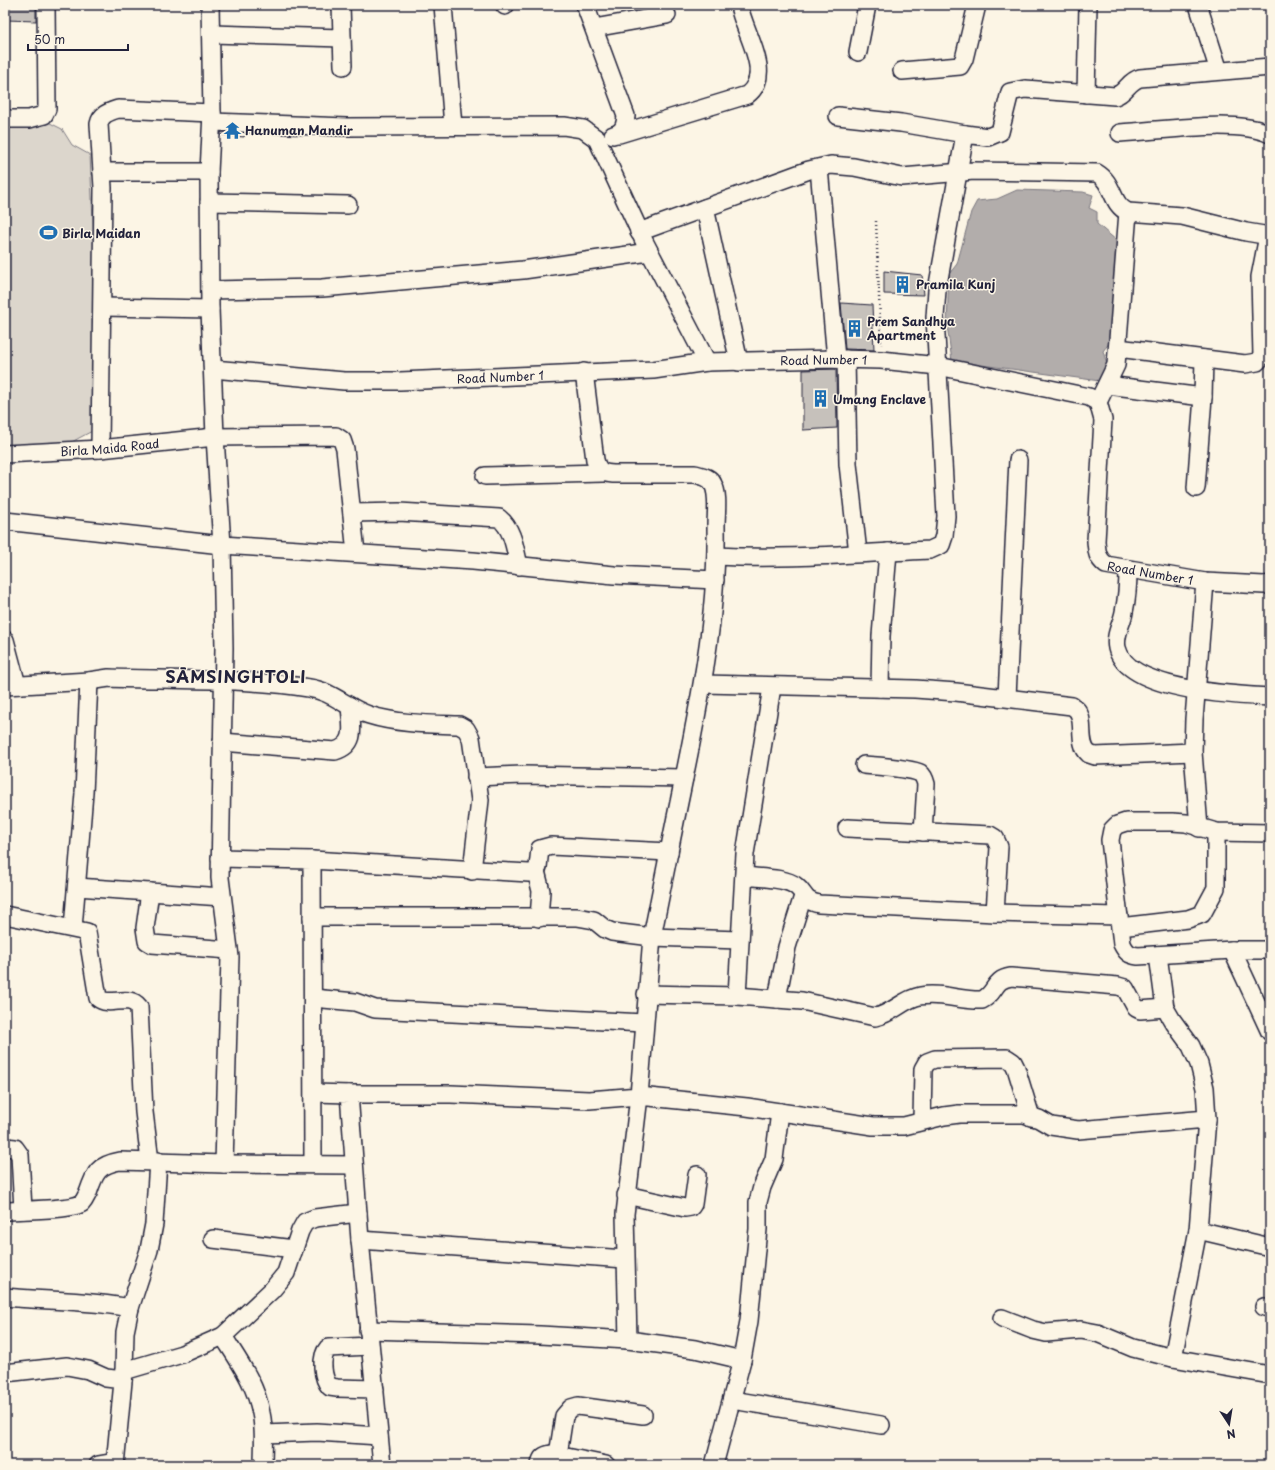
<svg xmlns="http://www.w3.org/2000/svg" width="1275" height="1470" font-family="'Playpen Sans',sans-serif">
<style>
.green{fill:#dcd6cc;stroke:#7f7c84}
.water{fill:#b2adab;stroke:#78757e}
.building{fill:#c6c1bb;stroke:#22223b}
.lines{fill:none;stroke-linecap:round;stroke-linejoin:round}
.minor-casing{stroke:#22223b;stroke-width:20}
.path{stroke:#22223b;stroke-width:2.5;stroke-dasharray:1 3;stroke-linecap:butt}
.minor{stroke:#fcf5e5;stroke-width:17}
.labels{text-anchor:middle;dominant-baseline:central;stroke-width:3;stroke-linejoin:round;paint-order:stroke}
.poi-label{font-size:12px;font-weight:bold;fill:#22223b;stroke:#fcf5e5;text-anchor:start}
.street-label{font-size:12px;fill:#22223b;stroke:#fcf5e5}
.district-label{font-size:16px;font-weight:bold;letter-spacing:1px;fill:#22223b;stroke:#fcf5e5}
</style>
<rect width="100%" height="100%" fill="#fcf5e5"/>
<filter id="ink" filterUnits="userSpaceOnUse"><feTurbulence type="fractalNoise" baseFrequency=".025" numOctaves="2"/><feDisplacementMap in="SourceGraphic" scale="8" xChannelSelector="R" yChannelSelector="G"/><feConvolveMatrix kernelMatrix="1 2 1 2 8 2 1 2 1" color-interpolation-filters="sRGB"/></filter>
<g filter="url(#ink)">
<path class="green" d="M48 122 62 129 72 145 90 155 97 311 94 430 66 445 5 450V123Z"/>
<path class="water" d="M1017 190 1083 192 1093 195 1089 208 1097 212V224L1123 246 1114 337 1103 351 1108 368 1100 381 952 361 947 325 949 274 957 264 971 212 977 201 997 199Z"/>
<path class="building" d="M6 5H36V21L6 20Z
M221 132 245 133 244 137 221 135Z
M884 271 922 275 924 295 884 294Z
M841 303 872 305 874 350 845 349Z
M836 369 837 428 803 430V370Z"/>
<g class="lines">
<defs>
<g id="minor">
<path d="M341 5 343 66"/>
<path d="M443 5 453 126"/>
<path d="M505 5V6"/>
<path d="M585 5 626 116C625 126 623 133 613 135"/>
<path d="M1198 5 1219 71"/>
<path d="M594 28 667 15"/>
<path d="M212 34 342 38"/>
<path d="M858 52 867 5"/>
<path d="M902 71 960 66 964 59 977 5"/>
<path d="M1086 94 1088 5"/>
<path d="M838 116 901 123 965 134"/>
<path d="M5 119H29L44 115 47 109 46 5"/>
<path d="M212 122 346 127 564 126 583 129 597 139 644 241 707 362"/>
<path d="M1120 133C1160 131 1236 118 1270 134"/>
<path d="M619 134 747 95C775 74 743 32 739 5"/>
<path d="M819 168 836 359"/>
<path d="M102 172H209"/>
<path d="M209 202 348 205"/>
<path d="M705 208 739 362"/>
<path d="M639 232 809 170 831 165 854 167 902 177 974 171 1097 173C1114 183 1111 205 1128 212L1182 216 1246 232 1270 236"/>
<path d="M210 290 322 288 523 270 649 252"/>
<path d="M103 307 210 309"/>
<path d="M1118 348 1245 364 1257 362 1262 356 1260 277 1268 236"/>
<path d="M846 359 848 464 858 553"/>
<path id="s1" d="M213 369 344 381H400L653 370 707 362 836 359 881 360 938 366 1089 397 1098 402 1103 420 1096 541C1097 552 1097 558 1106 565L1205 582 1264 585 1270 584"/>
<path d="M584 372 595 460C598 471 602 473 613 474H695C702 476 710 477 713 484 719 495 716 513 716 526 718 636 690 744 669 852"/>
<path d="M1107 385 1203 397"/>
<path d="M1098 402 1116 365 1128 212"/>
<path d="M100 449 103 188 99 124C101 114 109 112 118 109L212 113"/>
<path id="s2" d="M5 454 100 449 215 437 336 436 342 440 345 449 356 553"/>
<path d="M485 476 603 473"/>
<path d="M1196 488 1203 397 1204 359"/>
<path d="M352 513 399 512 499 518C513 529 515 549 519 566"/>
<path d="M5 521 222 545 473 561 614 575 715 580"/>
<path d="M717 556C788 560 859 553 930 550L941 545 944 536 946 516 935 317 937 290 965 134 988 137 1000 132 1010 92 1025 89 1115 96C1126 93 1128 81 1140 78L1270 67"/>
<path d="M1128 570C1128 584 1127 598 1124 612 1122 624 1114 635 1117 648 1127 691 1234 695 1270 697"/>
<path d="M5 640 17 685"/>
<path d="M703 684 915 689 956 692 1072 706C1089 715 1075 742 1089 754L1095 756 1193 752"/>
<path d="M5 686 89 681 109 678C175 680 243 678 309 688 332 691 347 708 369 715 398 724 429 724 459 725L466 729 471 738 480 800 472 871"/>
<path d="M880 688 881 636 888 552"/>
<path d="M1007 697 1018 460"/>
<path d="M222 742 335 751C358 744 351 725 350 706"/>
<path d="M864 765C876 766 911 768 920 773 924 776 925 780 926 784L923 832"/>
<path d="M476 777 523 775 684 778"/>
<path d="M847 828 990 835 995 838 999 847 995 913"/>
<path d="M1199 828 1193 752 1194 719 1205 582"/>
<path d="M1270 833 1216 832 1186 823 1172 822H1126L1117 825 1112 830 1110 840 1122 944C1126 952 1129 955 1138 956L1232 950H1270"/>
<path d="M220 858 312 860 313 1164"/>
<path d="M312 860 529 873H534L538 867 540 849 551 846 669 852 652 937 639 1096 589 1100 451 1094H349"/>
<path d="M536 871 541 891 539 918"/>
<path d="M744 876C757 878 785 877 796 886 807 895 802 900 819 904L995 913 1119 916"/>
<path d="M77 887 222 897"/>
<path d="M150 892 145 928 147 941 152 944 229 950"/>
<path d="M5 915 87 932 98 998C110 1008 128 993 139 1007L144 1112 150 1161"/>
<path d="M312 917H577L594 920 605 929 612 932 652 937 739 940"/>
<path d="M1120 927 1188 919 1202 914 1216 888V832"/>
<path d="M73 928 84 793 89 681"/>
<path d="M1232 950 1270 1032"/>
<path d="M1158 955 1165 1008 1172 1020 1191 1046 1199 1064 1205 1088 1207 1119 1198 1230 1173 1358"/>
<path d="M646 994 737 996 802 1001 875 1017C893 1014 903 999 920 996 941 992 961 1001 982 1000 997 993 992 980 1011 977L1118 986 1125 988 1136 1008 1140 1010 1165 1008"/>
<path d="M737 996 745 854 772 687"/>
<path d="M313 998 355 1002 375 1009 644 1023"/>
<path d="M777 999 787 947 803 896"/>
<path d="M314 1093 349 1094 360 1240 382 1465"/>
<path d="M922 1121 923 1069 927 1062 935 1059 1007 1058 1013 1062 1016 1068 1031 1117"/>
<path d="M5 1147 15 1148 20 1155 23 1210"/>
<path d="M224 1164 354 1165"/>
<path d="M626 1195 685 1208 691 1207 693 1204 697 1175"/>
<path d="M5 1211C19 1210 73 1210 82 1203 85 1200 86 1196 88 1193 95 1172 98 1165 120 1161L224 1164 230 957 220 878 224 648 222 545 215 437 210 309 209 172 212 113 210 5"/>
<path d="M1198 1230 1270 1247"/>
<path d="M213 1239 294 1249"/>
<path d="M360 1240 625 1259"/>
<path d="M5 1297C47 1301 89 1300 130 1308"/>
<path d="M1264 1307 1270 1308"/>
<path d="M1002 1318 1033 1330 1046 1333 1081 1330 1097 1333 1133 1348 1173 1358 1270 1375"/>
<path d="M368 1330 540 1335 628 1340 625 1214 639 1096 747 1107 873 1126H904L944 1116 959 1114H1024L1039 1119 1051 1126 1078 1130 1207 1119"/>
<path d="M223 1336C238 1360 256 1384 261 1413 265 1430 263 1448 263 1465"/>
<path d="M628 1340 695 1349 742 1360"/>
<path d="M370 1346 328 1348C320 1357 322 1378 330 1387L337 1388 375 1389"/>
<path d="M124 1371 182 1354 223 1336 272 1290 286 1273 300 1231 305 1222 315 1218 358 1213"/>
<path d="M5 1373 67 1366 88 1370 106 1378 123 1380"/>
<path d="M732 1400 881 1425"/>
<path d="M264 1434 317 1432 379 1436"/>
<path d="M558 1455 564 1416 571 1408 578 1406 643 1415"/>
<path d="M98 1465 115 1462"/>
<path d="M115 1465 124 1371 125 1332 130 1308 149 1250 154 1224 158 1161"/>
<path d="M540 1465C541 1457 544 1455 552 1454L606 1465"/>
<path d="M714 1465 742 1360 749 1321 758 1229V1202L762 1187 774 1159 780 1112"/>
</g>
</defs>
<use href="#minor" class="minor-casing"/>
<path class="path" d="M876 221 881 345"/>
<use href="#minor" class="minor"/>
</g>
</g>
<defs>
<symbol id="temple-bare" viewBox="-9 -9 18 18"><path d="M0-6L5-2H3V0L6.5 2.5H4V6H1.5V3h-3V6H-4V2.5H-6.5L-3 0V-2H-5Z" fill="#1f6fb2" stroke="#fcf5e5" stroke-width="2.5" paint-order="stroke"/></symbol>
<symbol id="stadium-bare" viewBox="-9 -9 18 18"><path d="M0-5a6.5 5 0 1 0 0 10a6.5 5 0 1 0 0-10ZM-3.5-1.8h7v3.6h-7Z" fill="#1f6fb2" stroke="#fcf5e5" stroke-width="2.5" paint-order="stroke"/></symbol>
<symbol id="building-bare" viewBox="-9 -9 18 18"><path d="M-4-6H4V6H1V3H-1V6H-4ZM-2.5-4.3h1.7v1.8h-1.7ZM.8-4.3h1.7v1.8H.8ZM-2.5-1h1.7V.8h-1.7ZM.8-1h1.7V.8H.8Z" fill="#1f6fb2" stroke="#fcf5e5" stroke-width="2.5" paint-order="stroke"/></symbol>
</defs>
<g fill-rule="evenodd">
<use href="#temple-bare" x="220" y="118" width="25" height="25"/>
<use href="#stadium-bare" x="36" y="220" width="25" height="25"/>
<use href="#building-bare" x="890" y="272" width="25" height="25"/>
<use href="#building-bare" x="842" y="316" width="25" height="25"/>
<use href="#building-bare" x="808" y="386" width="25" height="25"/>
</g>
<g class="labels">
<g class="poi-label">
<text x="245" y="130">Hanuman Mandir</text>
<text x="62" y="233">Birla Maidan</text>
<text x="916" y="284">Pramila Kunj</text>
<text x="867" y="321">Prem Sandhya<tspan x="867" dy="14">Apartment</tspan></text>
<text x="833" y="399">Umang Enclave</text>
</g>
<g class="street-label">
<text stroke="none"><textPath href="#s1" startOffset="612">Road Number 1</textPath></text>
<text stroke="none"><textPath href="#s1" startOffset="288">Road Number 1</textPath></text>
<text stroke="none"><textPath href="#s2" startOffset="105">Birla Maida Road</textPath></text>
<text stroke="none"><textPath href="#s1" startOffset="1103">Road Number 1</textPath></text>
</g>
<g class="district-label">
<text x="236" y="676">SĀMSINGHTOLI</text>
</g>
</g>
<rect width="1275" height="1470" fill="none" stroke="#fcf5e5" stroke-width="20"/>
<rect x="10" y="10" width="1255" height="1450" fill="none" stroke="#22223b" stroke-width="1.5" filter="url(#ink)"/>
<g transform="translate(1229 1424) rotate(168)" stroke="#fcf5e5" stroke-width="3" paint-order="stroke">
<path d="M0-3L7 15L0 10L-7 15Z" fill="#22223b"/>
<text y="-6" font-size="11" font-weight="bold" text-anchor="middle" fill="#22223b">N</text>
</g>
<path d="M28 44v6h100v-6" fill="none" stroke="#22223b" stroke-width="2"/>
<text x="34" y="44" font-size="12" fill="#22223b" stroke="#fcf5e5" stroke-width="3" paint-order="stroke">50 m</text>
</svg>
